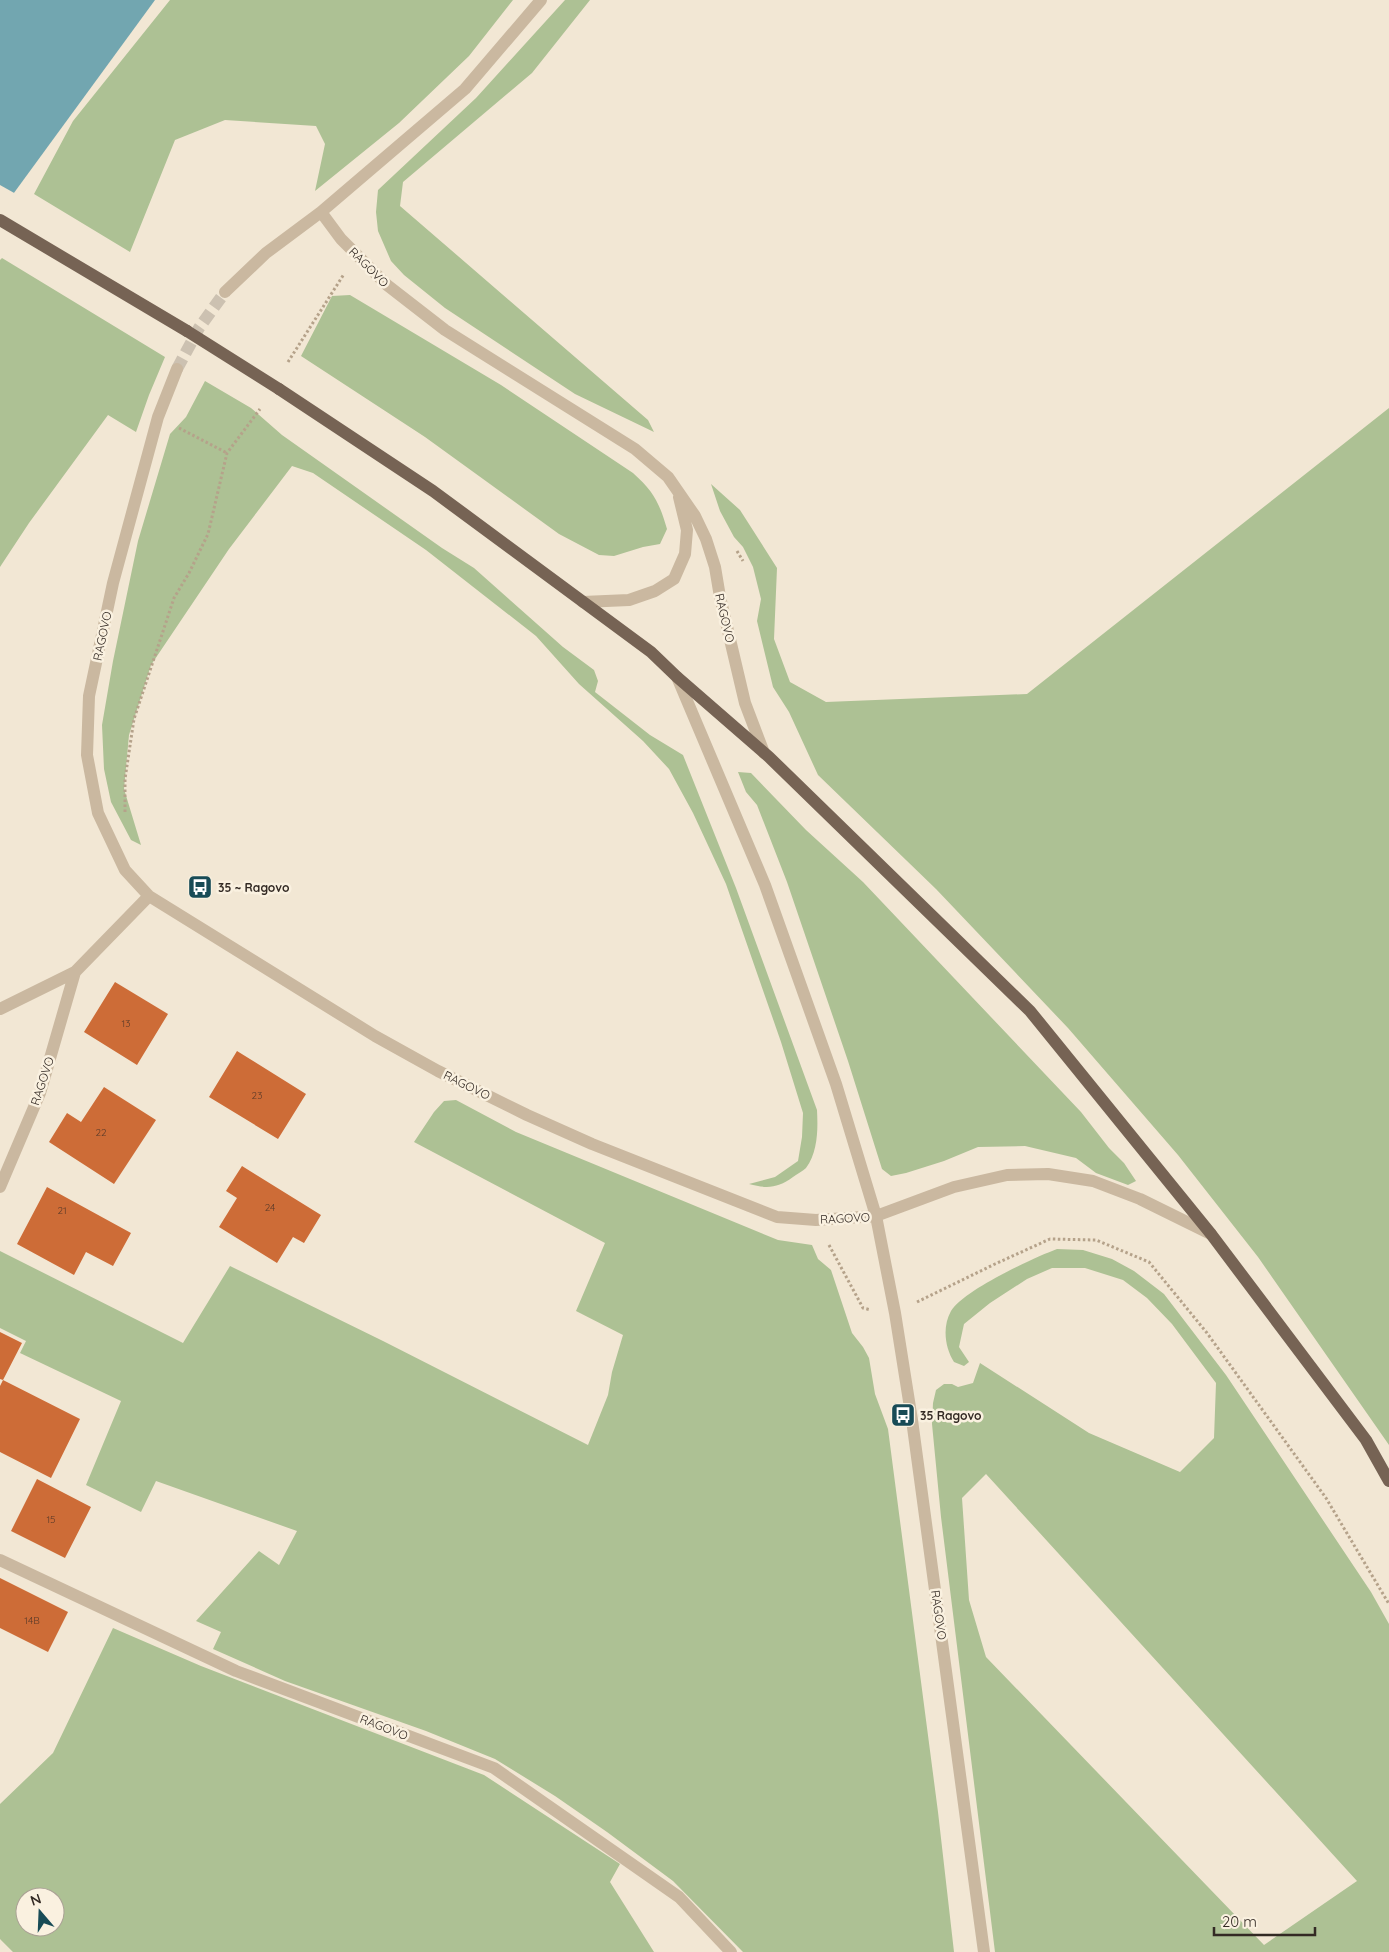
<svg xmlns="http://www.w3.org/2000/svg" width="1389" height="1952" font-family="Quicksand,sans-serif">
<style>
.green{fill:#adc194;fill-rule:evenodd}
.water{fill:#72a6b0}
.pier{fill:#f2e7d4}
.building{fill:#cd6c37}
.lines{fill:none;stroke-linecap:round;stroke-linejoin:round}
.street-tunnel{stroke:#ccc1b1;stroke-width:12;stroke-dasharray:12 6;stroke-linecap:butt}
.path{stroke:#b5a28a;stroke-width:3;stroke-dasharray:2.5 2.5;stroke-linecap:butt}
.street{stroke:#cab8a0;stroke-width:12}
.primary{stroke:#766354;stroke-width:12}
.primary-bridge{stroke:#766354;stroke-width:12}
.labels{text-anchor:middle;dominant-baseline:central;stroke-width:5;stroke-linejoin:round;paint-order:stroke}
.number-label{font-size:10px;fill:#5a3a29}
.street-label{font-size:12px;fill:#332a24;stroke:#faf1e0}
.poi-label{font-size:12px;font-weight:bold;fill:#332a24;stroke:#faf1e0;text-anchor:start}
</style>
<rect width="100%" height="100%" fill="#f2e7d4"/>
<path class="green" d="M170 0H513L469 56 399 123 315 191 325 144 316 126 225 120 175 140 130 252 34 194 73 121Z
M565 0H590L532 73 403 182 400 206 648 420 654 432 575 394 445 308 404 275 391 261 378 231 376 212 378 190 476 98Z
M2 258 165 357 149 395 136 432 108 415 29 523 0 567V260Z
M350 295 501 385 633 473C654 492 659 502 667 529L660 544 643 547 614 556 599 555 559 534 425 437 301 356 332 296Z
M205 381 251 408 282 435 442 548 474 568 563 647 594 670 598 681 595 692 650 735 683 755 736 888 817 1110C818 1129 818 1152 806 1168 803 1171 797 1174 793 1177 778 1188 767 1189 749 1184L775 1177 798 1161 802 1137 803 1113 781 1042 726 884 693 813 669 769 643 741 579 684 536 636 426 550 313 473 292 466 229 549 151 665 129 735 124 789 141 845 131 840 111 802 104 769 102 725 113 661 138 541 170 434 186 417Z
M1389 408V1445L1258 1257 1178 1155 1068 1028 936 889 818 775 789 712 773 687 757 621 761 599 753 567 743 547 734 537 720 511 711 484 740 510 777 568 774 639 790 682 826 702 1027 694Z
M738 772 751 773 806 830 863 882 1081 1112 1109 1148 1124 1163 1136 1181 1128 1185 1096 1173 1076 1158 1025 1146 978 1147 944 1161 906 1173 891 1176 882 1169 848 1061 787 882 757 805 746 792Z
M456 1100 516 1132 778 1240 812 1245 818 1259 831 1270 852 1333 863 1347 869 1358 875 1394 888 1429 938 1812 954 1952H743L673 1881 607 1832 555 1796 495 1759 426 1731 285 1681 213 1649 221 1632 196 1621 259 1551 279 1565 297 1531 156 1481 141 1512 86 1485 121 1401 20 1353 26 1341 0 1328V1251L183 1343 230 1266 383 1341 588 1445 608 1395 612 1372 623 1335 576 1311 605 1243 414 1142 434 1112 444 1101Z
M1057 1249 1083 1250 1112 1259 1134 1271 1164 1294 1226 1375 1371 1592 1389 1624V1952H995L941 1517 932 1424 933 1403 936 1390 944 1384H952L958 1387 973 1383 980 1363 1089 1433 1180 1472 1214 1438 1216 1383 1172 1324 1147 1298 1123 1280 1085 1268H1052L1027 1279 990 1303 964 1324 959 1347 969 1362 964 1366 954 1362C945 1348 942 1327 951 1311 964 1290 1033 1258 1057 1249ZM986 1474 1357 1881 1264 1945 986 1657 969 1600 962 1498Z
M113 1628 201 1666 484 1775 620 1864 610 1882 654 1952H13L0 1939V1804L53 1753ZM25 1897H55V1927H25Z"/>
<path class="water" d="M0 0H155L0 212Z"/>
<path class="pier" d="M0 185 16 194 0 214Z"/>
<path class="building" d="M115 982 168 1014 137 1065 84 1032Z
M237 1051 306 1094 278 1139 209 1097Z
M104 1087 156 1120 114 1184 49 1142 67 1113 81 1122Z
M242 1166 321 1215 304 1243 293 1237 277 1263 219 1227 237 1198 226 1191Z
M47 1187 131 1233 113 1266 86 1252 74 1275 17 1244Z
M0 1332 22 1343 3 1380 0 1379Z
M3 1380 80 1419 51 1478 0 1452V1386Z
M37 1479 91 1507 65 1558 11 1531Z
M0 1578 68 1612 48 1652 0 1628Z"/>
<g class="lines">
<path class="street-tunnel" d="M177 369 199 328 225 292"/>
<path class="path" d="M288 362 344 274
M179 428 227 453
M737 551 743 561
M125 812V779L134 719 174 598 189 573 208 534 227 453 260 409
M829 1245 863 1308 871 1310
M917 1302 995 1264 1050 1239 1096 1240 1149 1262 1207 1333 1326 1498 1389 1604"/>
<path class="street" d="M321 212 341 239 387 285 445 330 635 449 668 477 695 516 706 539 715 567 720 597 745 703 764 753
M225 292 266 253 321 212 465 89 541 0
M177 369 158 417 113 583 89 696 87 755 98 813 125 870 149 896 375 1036 438 1071 527 1115 592 1144 777 1217 816 1220 876 1216 954 1187 1007 1175 1048 1174 1093 1181 1140 1199 1211 1234
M583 602 629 600 655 591 674 579 685 554 687 530 679 497
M677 677 765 885 836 1084 876 1216 895 1313 912 1420 984 1952
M0 1009 75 972 149 896
M0 1187 40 1093 75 972
M0 1560 236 1671 494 1768 679 1897 731 1952"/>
<path class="primary" d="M0 220 187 331
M279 389 433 491 651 652 677 677 769 757 1030 1011 1211 1234 1366 1440 1389 1481"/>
<path class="primary-bridge" d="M187 331 279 389"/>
</g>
<defs>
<symbol id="bus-square" viewBox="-11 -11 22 22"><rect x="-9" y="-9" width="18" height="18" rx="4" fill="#184b56" stroke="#faf1e0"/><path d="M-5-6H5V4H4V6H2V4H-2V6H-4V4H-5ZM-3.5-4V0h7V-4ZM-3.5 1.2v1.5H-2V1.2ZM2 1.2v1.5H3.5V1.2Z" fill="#fff"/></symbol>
</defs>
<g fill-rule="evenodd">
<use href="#bus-square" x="186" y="873" width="28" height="28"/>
<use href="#bus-square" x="889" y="1401" width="28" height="28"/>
</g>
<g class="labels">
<g class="number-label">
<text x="126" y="1023">13</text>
<text x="257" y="1095">23</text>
<text x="101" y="1132">22</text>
<text x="270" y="1207">24</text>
<text x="62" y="1210">21</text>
<text x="51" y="1519">15</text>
<text x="32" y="1620">14B</text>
</g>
<g class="street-label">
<text transform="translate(369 267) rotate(45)">RAGOVO</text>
<text transform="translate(725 618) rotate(77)">RAGOVO</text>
<text transform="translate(102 636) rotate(-78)">RAGOVO</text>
<text transform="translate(42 1081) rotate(-72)">RAGOVO</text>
<text transform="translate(467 1085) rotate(26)">RAGOVO</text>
<text transform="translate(845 1218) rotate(-3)">RAGOVO</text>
<text transform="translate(939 1615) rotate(82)">RAGOVO</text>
<text transform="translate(384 1727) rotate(21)">RAGOVO</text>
</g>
<g class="poi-label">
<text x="218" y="887">35 ~ Ragovo</text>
<text x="920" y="1415">35 Ragovo</text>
</g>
</g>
<g transform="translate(40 1912) rotate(341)"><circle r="24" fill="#faf1e0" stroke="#aaa195"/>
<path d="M0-4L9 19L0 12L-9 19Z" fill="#184b56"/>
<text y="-8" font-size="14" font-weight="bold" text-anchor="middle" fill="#332a24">N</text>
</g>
<path d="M1214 1927v8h101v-8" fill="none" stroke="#332a24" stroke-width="2.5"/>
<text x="1222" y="1927" font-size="15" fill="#332a24" stroke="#faf1e0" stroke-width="4" paint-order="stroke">20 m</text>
</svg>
